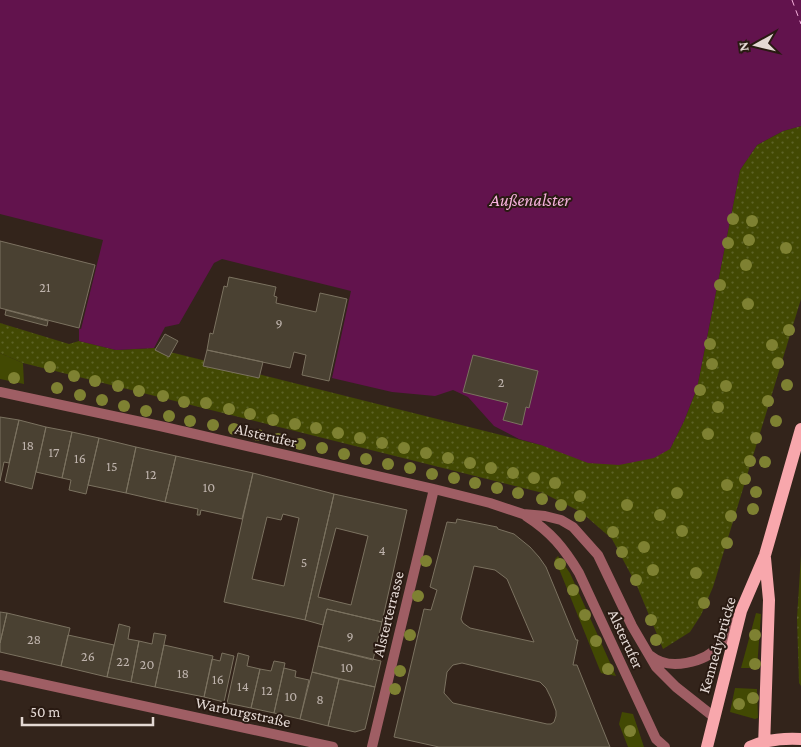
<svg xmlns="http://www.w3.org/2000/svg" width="801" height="747" font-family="'Crimson Pro',serif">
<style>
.green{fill:#424903}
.park{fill:url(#park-dots)}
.water{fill:#62134d}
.pier{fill:#33241b}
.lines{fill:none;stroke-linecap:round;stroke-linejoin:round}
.ferry{stroke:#f6b2dd;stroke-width:1;stroke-dasharray:6 5;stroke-linecap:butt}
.building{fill:#4a4132;stroke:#7b7260;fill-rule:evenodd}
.street{stroke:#9f5e64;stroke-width:10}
.primary{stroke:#f8a7ac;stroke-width:12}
.tree{fill:#7e8132}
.labels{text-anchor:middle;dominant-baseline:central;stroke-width:4;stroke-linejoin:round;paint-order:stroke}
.number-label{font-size:14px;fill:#beb3ac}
.street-label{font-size:16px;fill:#e4d9d4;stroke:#291a12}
.water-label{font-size:18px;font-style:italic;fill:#f6b2dd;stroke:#291a12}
</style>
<defs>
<pattern id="park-dots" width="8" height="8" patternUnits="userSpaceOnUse" patternTransform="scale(1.25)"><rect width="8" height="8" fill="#424903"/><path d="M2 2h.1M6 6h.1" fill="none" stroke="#5d6327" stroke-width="1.8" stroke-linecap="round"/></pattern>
</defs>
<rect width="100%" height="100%" fill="#33241b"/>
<path class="green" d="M0 353 23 363 24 384 0 379Z
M558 556 570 573 616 676 601 673 555 559Z
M756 613 761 614 757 668H741Z
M735 688 757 689 758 718 755 719 730 712Z
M622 712 633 714 644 747H628L619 724Z"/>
<path class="park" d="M801 126V299L713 587 701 615 690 632 663 649 637 586 612 539 581 512 543 493 23 363 0 353V323L69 344 79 341 116 350 154 348 541 445 670 449 684 421 697 388 740 170 757 145 783 131Z
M801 555V686L799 683 797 618Z"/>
<path class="water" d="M0 0H801V126L783 131 757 145 740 170 697 388 684 421 670 449 654 458 619 465 588 463 541 445 519 439 494 426 468 397 453 390 435 396 392 392 332 378 351 291 222 259 214 263 179 324 165 327 154 348 116 350 79 341V328L95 265 0 241Z"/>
<path class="pier" d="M0 214 103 240 81 329 79 328 95 265 0 241Z"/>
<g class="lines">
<path class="ferry" d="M792 0 801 24"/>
</g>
<path class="building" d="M0 241 95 265 79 328 0 308Z
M229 277 276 287 274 296 277 297 276 303 316 312 320 293 347 299 329 381 302 375 306 355 294 352 290 368 207 350 210 333 213 334 224 286 227 287Z
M6 310 48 321 47 326 5 315Z
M165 334 178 341 169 357 155 350Z
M207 350 263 362 259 378 203 366Z
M473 355 538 371 529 408 526 407 522 425 503 420 508 403 463 392Z
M0 417 19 420 9 463 4 462 0 481Z
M19 420 46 427 32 489 5 482Z
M46 427 72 432 62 478 36 472Z
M72 432 99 438 86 494 69 490 71 480 62 478Z
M99 438 136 447 126 493 88 485Z
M136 447 176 456 165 502 126 493Z
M176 456 253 473 242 519 201 510 200 515H197L198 509 165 502Z
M253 473 334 494 305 620 224 602ZM283 514 299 518 284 586 252 579 267 517 281 520Z
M334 494 407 510 382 622 327 609 323 625 305 620ZM336 528 368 536 351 605 318 597Z
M457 519 497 527 498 529 514 534 530 547 539 557 546 567 576 640H578L573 665H577L610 747H439L394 737 424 609 431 610 437 590 430 587 447 522 456 523ZM474 566 495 570 507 579 534 642 470 628 463 623 461 619ZM462 663 540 682 546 688 551 698 556 711V716L554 722 551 724H547L453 703 444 693 447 672 453 665Z
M327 609 382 622 373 660 318 646Z
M0 612 7 613 0 643Z
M7 613 70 628 61 666 0 652V643Z
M119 624 130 627 128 639 139 641 131 682 107 677Z
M154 633 166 635 155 687 131 682 139 641 152 644Z
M68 635 114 645 107 677 61 666Z
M164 645 213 656 204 697 155 687Z
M318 646 381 661 375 687 312 672Z
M222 653 234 656 224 702 204 697 212 659 220 661Z
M238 653 249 656 247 666 260 669 251 708 227 703Z
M274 661 285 663 274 713 251 708 260 669 271 671Z
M284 668 296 671 295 677 309 680 300 719 274 713Z
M312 672 339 679 328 726 300 719Z
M339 679 375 687 365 729 355 732 328 726Z"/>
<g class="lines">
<path class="street" d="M0 392 160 426 434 489 490 503 523 514 545 516 561 520 573 527 598 555 632 626 656 667 676 687 714 717
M526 516C551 532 564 548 579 573L656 739 665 747
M651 656C669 671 705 663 720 645 727 638 731 627 736 618
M0 675 333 747
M372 747 434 489"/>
<path class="primary" d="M707 747 741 611 765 555 801 429
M750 747C767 739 783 738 801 739
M764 747 769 600 765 558"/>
</g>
<g class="tree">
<circle cx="733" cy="219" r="6"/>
<circle cx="752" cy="221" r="6"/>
<circle cx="749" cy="240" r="6"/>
<circle cx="728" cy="243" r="6"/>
<circle cx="786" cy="248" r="6"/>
<circle cx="746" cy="265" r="6"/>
<circle cx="720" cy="285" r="6"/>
<circle cx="748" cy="304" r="6"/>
<circle cx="789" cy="330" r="6"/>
<circle cx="710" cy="344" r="6"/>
<circle cx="772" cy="345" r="6"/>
<circle cx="778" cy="363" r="6"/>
<circle cx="712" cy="364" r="6"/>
<circle cx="50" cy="367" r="6"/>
<circle cx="74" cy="376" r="6"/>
<circle cx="14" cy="378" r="6"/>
<circle cx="95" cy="381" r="6"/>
<circle cx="787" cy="385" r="6"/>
<circle cx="118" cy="386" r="6"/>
<circle cx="726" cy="386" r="6"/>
<circle cx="57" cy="388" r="6"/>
<circle cx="700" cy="390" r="6"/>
<circle cx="139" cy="391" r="6"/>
<circle cx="80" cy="395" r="6"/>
<circle cx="163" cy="396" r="6"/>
<circle cx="102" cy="400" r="6"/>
<circle cx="768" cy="401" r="6"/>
<circle cx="184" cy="402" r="6"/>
<circle cx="206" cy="403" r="6"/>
<circle cx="124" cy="406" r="6"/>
<circle cx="718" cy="407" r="6"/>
<circle cx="229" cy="409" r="6"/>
<circle cx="146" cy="411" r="6"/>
<circle cx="250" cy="414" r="6"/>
<circle cx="169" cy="416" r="6"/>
<circle cx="273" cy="420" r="6"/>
<circle cx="190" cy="421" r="6"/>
<circle cx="776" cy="421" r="6"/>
<circle cx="295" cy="424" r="6"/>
<circle cx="213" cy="425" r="6"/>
<circle cx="316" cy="428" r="6"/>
<circle cx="234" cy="429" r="6"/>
<circle cx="338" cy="433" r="6"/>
<circle cx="708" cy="434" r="6"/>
<circle cx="258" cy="435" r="6"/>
<circle cx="360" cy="438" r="6"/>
<circle cx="756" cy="438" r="6"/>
<circle cx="278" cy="439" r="6"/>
<circle cx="382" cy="443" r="6"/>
<circle cx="300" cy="444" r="6"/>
<circle cx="322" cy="448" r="6"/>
<circle cx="404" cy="448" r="6"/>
<circle cx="426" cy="453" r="6"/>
<circle cx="344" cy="454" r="6"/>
<circle cx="448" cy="458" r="6"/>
<circle cx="366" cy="459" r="6"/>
<circle cx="750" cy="461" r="6"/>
<circle cx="765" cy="462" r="6"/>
<circle cx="470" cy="463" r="6"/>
<circle cx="388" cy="464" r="6"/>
<circle cx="410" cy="468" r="6"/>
<circle cx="491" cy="468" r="6"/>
<circle cx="513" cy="473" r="6"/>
<circle cx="432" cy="474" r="6"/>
<circle cx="454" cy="478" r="6"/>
<circle cx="534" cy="478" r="6"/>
<circle cx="745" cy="479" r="6"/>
<circle cx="475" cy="483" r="6"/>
<circle cx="555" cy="483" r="6"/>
<circle cx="727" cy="485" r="6"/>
<circle cx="497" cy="488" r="6"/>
<circle cx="756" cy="492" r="6"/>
<circle cx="518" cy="493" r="6"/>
<circle cx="677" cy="493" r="6"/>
<circle cx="580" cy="496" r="6"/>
<circle cx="542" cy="499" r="6"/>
<circle cx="561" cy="505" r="6"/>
<circle cx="627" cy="505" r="6"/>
<circle cx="753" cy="509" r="6"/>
<circle cx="660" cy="515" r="6"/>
<circle cx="580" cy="516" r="6"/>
<circle cx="731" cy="516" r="6"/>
<circle cx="682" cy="531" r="6"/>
<circle cx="613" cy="532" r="6"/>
<circle cx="727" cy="543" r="6"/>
<circle cx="644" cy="547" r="6"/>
<circle cx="622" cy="552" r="6"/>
<circle cx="426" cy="561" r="6"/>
<circle cx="560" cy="564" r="6"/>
<circle cx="653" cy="570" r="6"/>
<circle cx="696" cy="573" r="6"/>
<circle cx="636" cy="580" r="6"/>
<circle cx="573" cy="590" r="6"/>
<circle cx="418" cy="596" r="6"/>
<circle cx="704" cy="603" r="6"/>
<circle cx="585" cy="615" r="6"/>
<circle cx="651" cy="620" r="6"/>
<circle cx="410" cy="635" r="6"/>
<circle cx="755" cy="635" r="6"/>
<circle cx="656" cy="640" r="6"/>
<circle cx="596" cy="641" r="6"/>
<circle cx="755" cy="664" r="6"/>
<circle cx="608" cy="669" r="6"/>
<circle cx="400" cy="671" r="6"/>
<circle cx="395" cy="689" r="6"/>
<circle cx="753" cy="698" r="6"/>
<circle cx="739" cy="704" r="6"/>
<circle cx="630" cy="731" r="6"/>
</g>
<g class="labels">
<g class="number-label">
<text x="45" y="287">21</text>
<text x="279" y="323">9</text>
<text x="501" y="382">2</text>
<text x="28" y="445">18</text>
<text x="54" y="452">17</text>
<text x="80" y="458">16</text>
<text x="112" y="466">15</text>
<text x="151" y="474">12</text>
<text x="209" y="487">10</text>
<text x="382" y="550">4</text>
<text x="304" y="562">5</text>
<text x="350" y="636">9</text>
<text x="34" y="639">28</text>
<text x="88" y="656">26</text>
<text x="123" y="661">22</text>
<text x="147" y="664">20</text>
<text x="347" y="667">10</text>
<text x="183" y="673">18</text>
<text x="218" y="679">16</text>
<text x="243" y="686">14</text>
<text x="267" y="690">12</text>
<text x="291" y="696">10</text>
<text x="320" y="699">8</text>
</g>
<g class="street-label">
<text transform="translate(266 435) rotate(13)">Alsterufer</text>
<text transform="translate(388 614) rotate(-76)">Alsterterrasse</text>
<text transform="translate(626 639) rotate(65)">Alsterufer</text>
<text transform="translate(717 645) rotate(-74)">Kennedybrücke</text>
<text transform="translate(243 712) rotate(12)">Warburgstraße</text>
</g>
<g class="water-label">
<text x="530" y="200">Außenalster</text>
</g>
</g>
<g transform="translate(756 45) rotate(262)" stroke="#291a12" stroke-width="4" paint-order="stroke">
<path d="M0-4L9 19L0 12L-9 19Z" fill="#e4d9d4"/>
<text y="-8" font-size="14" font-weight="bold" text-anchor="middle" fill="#e4d9d4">N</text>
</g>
<path d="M22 717v8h131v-8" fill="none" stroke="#e4d9d4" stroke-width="2.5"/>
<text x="30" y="717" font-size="15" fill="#e4d9d4" stroke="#291a12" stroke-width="4" paint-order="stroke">50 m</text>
</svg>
